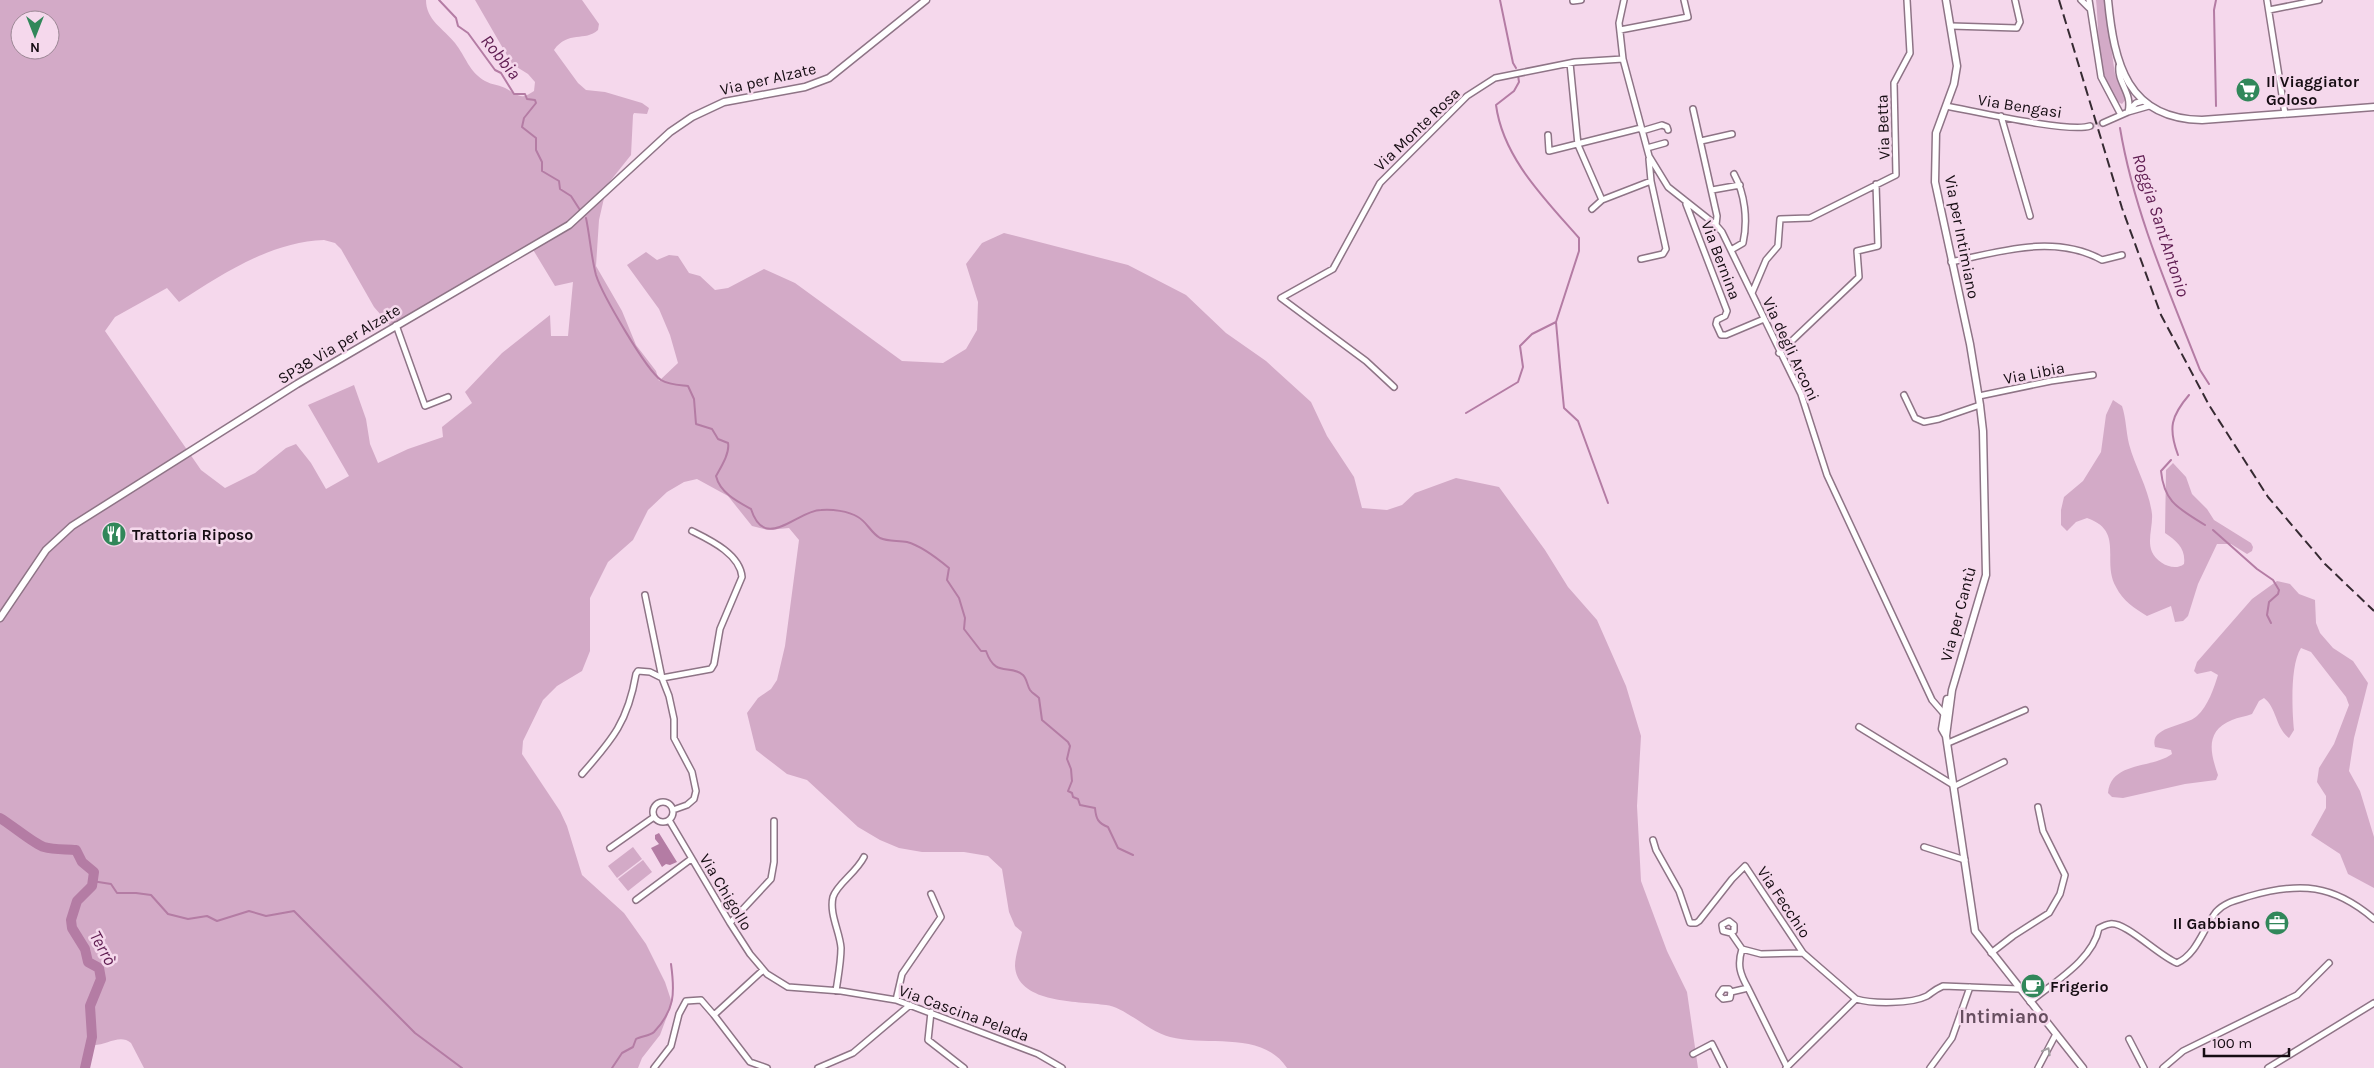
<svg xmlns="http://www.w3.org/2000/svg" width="2374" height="1068" font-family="Karla,sans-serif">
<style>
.green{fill:#d3aac7;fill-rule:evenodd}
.water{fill:#b47ca4}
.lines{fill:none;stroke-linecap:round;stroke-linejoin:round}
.stream{stroke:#b47ca4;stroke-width:2}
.river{stroke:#b47ca4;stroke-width:10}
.minor-tunnel{stroke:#d4bacb;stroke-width:5;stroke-dasharray:5 2.5;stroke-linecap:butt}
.minor-casing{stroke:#8e7486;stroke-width:8}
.tertiary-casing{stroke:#8e7486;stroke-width:9}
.minor{stroke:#fff;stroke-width:5}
.tertiary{stroke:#fff;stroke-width:6}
.rail{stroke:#362a32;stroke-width:2;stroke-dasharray:10 5;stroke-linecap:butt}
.oneway{stroke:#a29ea1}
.labels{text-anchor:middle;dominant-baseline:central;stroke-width:5;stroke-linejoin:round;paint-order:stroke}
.street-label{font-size:16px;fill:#160d13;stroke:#f5d8ec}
.poi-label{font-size:16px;font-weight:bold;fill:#160d13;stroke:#f5d8ec;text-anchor:start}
.water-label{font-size:18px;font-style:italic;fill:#5f1c51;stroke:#f5d8ec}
.quarter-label{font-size:19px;font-weight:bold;fill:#674f60;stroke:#f5d8ec}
</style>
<rect width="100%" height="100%" fill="#f5d8ec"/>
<path class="green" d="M0 0H426C426 20 443 28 455 43 466 57 469 72 485 81 492 85 501 85 507 89 519 96 521 100 534 91L535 82 528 74 512 64 475 0H582L599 24 598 30C585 42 568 30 554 50L578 83 586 90 605 92 642 103 649 108 647 114 634 113 633 115 631 155 607 185 599 220 596 266 622 311 636 345 656 371 659 381 678 363 670 335 659 309 627 265 646 252 657 260 669 255 678 256 689 273 700 276 715 290 728 288 764 269 795 283 902 361 943 363 966 349 977 330 978 302 966 264 982 243 1004 233 1128 265 1186 295 1226 333 1266 361 1311 402 1327 436 1354 477 1362 508 1387 510 1402 505 1415 493 1456 478 1499 487 1545 550 1568 587 1597 620 1626 686 1641 736 1637 806 1641 881 1667 951 1687 992 1698 1068H1287C1262 1030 1208 1047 1170 1037 1149 1032 1125 1007 1106 1005 1079 1001 1017 1004 1015 966 1015 956 1020 942 1022 932L1015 926 1009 912 1002 869 988 856 964 852H922L899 848 880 840 858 827 807 780 787 774 756 750 747 713 758 698 771 689 777 680 785 646 799 540 789 528 768 530 752 526 728 496 697 479 684 482 667 492 648 510 633 540 608 562 590 598V651L582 671 557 686 543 700 523 741 522 754 560 811 567 826 582 875 624 913 646 944 665 982 672 1003 660 1035 642 1058 638 1068H144L131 1043C119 1033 105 1047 91 1045L84 1068H0ZM20 20H50V50H20ZM324 240 335 243 341 249 374 307 394 330 532 248 555 286 573 282 568 336H551L550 315 502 353 465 392 472 403 442 427 443 437 408 449 378 463 370 444 366 419 354 385 308 405 349 476 326 489 311 463 296 444 286 448 255 473 225 488 201 470 105 331 115 317 167 288 179 302C223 274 270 242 324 240Z
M2096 0H2104L2115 74 2125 92 2126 99 2122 104C2097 93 2099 24 2096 0Z
M2113 400 2122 406C2126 418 2126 431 2129 444 2135 467 2149 489 2152 514 2153 526 2147 540 2152 552 2157 563 2174 572 2184 564 2186 549 2177 541 2165 533L2166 470 2173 463 2186 477 2192 494 2207 509 2214 520 2251 543 2253 547 2252 551 2247 554 2231 544H2217L2198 584 2188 616 2183 621 2175 622 2171 606 2147 616C2134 608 2123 601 2116 587 2101 561 2125 531 2087 518L2076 522 2067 531 2061 525V510L2064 497 2083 481 2101 452 2106 415Z
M2277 581 2290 584 2299 594 2315 600 2316 623 2320 633 2333 648 2353 661 2368 683 2354 738 2349 771 2360 791 2374 837V888L2348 874 2340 854 2311 835 2326 808V796L2317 782 2319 768 2334 744 2349 705 2346 697 2311 652 2301 648C2290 665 2292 710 2294 730L2289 738C2275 727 2277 708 2264 698L2259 701 2252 714C2245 717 2238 717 2232 720 2205 731 2210 752 2218 775L2216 780 2185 784 2123 798 2112 797 2108 793C2111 761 2152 769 2172 754L2171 750 2155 747C2149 726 2185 727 2197 716 2208 706 2214 688 2218 675L2211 671 2197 674 2194 671 2197 662 2252 599Z
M633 847 642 859 617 878 608 866Z
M643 860 652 872 628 891 618 879Z"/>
<path class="water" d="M659 833 677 862 670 865 666 864 662 867 651 848 659 844 655 839V835Z"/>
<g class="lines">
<path class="stream" d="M439 0 456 18 458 26 468 33 495 70 501 73 514 94H525L527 99 535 100 536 103 524 118 522 127 536 138V150L542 162V171L559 181 560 189 571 196 580 210
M1500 0 1513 63 1516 68
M1518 75 1519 82 1514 91 1496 105C1503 158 1545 199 1579 238V251L1556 322 1560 367 1564 408 1578 421 1608 503
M2216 106 2214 10 2216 0
M2120 128C2134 212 2169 291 2200 370L2209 384
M586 218C590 237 591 256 596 275 602 294 646 370 661 380 669 385 679 385 688 386L694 399 696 424 712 429 718 439 728 443C730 453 721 467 716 476 720 493 738 502 751 509 765 553 797 510 821 510 832 509 848 511 858 517 867 522 871 533 880 538 888 542 899 540 907 542 922 546 937 558 949 568L947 580 959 598 965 618 964 629 981 651H986C996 679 1009 663 1023 675 1027 679 1027 685 1030 690 1032 693 1036 695 1039 698L1042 720 1068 742 1070 746 1067 759 1071 769 1072 781 1068 791 1072 793 1073 797 1078 799 1080 805 1095 808C1096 819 1098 823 1108 827L1118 848 1133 855
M1466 413 1518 382 1523 367 1520 346 1532 334 1556 322
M2178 455C2168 428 2171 416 2189 395
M2171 460 2161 471C2164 503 2180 509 2205 525
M2213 530 2257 569 2273 580 2279 590 2278 594 2269 602 2267 615 2271 623
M92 881 111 884 117 893H136L151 895 168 914 188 919 207 916 217 921 249 911 266 916 294 911 415 1033 462 1068
M612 1068 622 1053 633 1047 636 1039C641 1036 650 1036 654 1032 675 1010 675 993 671 964"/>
<path class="river" d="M0 818C12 825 34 844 44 847 54 850 66 849 76 850L82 862 94 872 92 886 77 901 71 920 72 928 85 949 88 962 99 968 101 979 90 1006 92 1037 85 1068"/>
<path class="minor-tunnel" d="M2090 126 2103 123"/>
<defs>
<path id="minor" d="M1624 0 1619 23 1623 59 1649 156 1668 187 1716 225 1722 232 1801 394 1827 475 1932 700 1945 715
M2081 0 2089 8
M2089 0 2101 77 2121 115
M2267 0 2285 114
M1573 1 1581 0
M2269 10 2319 0
M1951 26 2017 28 2020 22 2015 0
M1620 30 1688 17 1684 0
M1570 63 1578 145 1602 200 1651 181
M2119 66C2117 83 2133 93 2128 112
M1946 106C1974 111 2068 133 2090 126
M1693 109 1717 216 1716 225
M2130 109 2136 103 2143 101
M2001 116 2030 216
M2103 123 2128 112 2149 106
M1642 131 1662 125 1667 127 1668 130
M1548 135 1549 151 1641 128
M1701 141 1732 134
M1647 148 1665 143
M1712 190 1740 185
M1686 204 1727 311 1725 316 1717 320 1716 324 1721 335H1726L1764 319
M1592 209 1602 200
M1731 250 1743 243C1748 220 1745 194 1734 174
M1641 259 1663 254 1666 249 1651 181 1649 159
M1951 262C2001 251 2055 234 2102 260L2122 255
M1752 293 1766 260 1778 246 1780 219 1810 218 1896 175 1894 83 1910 53 1907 0
M396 325 425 406 448 397
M1779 353 1859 277 1857 251 1878 246 1876 184
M1394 387 1366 361 1281 298 1333 269 1380 183 1467 96 1495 78 1575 62 1623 59
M1904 395 1915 418 1924 422 1939 419 1980 405
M1979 396 2051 381 2093 375
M645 595 662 678 669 696 674 719V738L692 772 696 791 694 799 687 805 673 810
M1859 727 1955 786 2004 762
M1948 743 2025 710
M582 774C613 739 628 721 636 674L638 671 650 672 662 678 711 669 714 664 720 629 742 577C740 554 710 540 692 531
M653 812a10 10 0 1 1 20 0a10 10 0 1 1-20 0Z
M669 820 730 923 750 954 767 974 788 987 841 991 896 1000 1038 1054 1062 1068
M1653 840 1656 850 1679 891 1690 923H1696L1699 921 1732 879 1745 866 1803 953 1856 999C1873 1004 1911 1004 1927 996 1933 992 1934 990 1943 986L2019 989
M1924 847 1965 860
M610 848 654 817
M636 900 691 859
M730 923 771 879 774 862V821
M1731 933 1723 931 1722 925 1729 921 1734 925V931L1731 933 1742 949 1761 954 1803 953
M1991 953 2013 936 2049 913 2060 894 2065 875 2043 831 2038 807
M763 970 714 1015 750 1062 767 1068
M1748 988 1787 1067
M836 991C838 977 841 962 841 948 840 932 829 914 833 897 837 884 856 873 864 857
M1731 992 1730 998 1723 999 1719 995 1723 989H1729L1731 992 1748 988C1740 974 1737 965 1742 949
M896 1000 902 974 941 917 931 894
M2030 1002C2054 982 2093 960 2099 928 2102 927 2107 924 2110 924 2125 921 2159 956 2177 963 2197 954 2203 929 2216 912 2225 902 2237 900 2250 896 2300 882 2333 884 2374 919
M931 1012 928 1040 964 1068
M2129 1039 2144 1068
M1693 1054 1712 1044 1724 1068
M654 1068 671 1046 679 1014 686 1001 701 1000 714 1015
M818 1068 853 1053 910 1005
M1786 1068 1856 999
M1930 1068 1952 1038 1970 987
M2038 1068 2056 1034
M2163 1068 2183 1051 2297 995 2329 963
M2268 1068 2374 1003"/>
<path id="tertiary" d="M1946 0 1957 66 1954 84 1936 133 1935 182 1970 344 1980 405 1983 431 1986 575 1952 690 1946 736 1975 931 2083 1068
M2108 0C2114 63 2127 119 2202 120L2374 107
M0 618 46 550 72 526 297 384 569 225 670 132 692 117 724 102 805 87 829 78 926 0
M1946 736 1942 729 1947 699"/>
</defs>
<use href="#minor" class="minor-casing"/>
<use href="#tertiary" class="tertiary-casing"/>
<use href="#minor" class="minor"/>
<use href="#tertiary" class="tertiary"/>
<path class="rail" d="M2059 0 2122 208 2161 315 2209 405 2268 497 2325 564 2374 611"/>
</g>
<defs><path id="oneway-chevron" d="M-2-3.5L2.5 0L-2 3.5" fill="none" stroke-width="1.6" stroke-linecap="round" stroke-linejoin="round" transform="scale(1.25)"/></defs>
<use class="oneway" href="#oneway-chevron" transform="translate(2047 1051) rotate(-62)"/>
<defs>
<symbol id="supermarket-disc" viewBox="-11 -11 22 22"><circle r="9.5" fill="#31875a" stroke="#f5d8ec"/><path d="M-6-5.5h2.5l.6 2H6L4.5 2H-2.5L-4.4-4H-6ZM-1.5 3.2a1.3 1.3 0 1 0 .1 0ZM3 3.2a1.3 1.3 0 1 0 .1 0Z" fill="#fff"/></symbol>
<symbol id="restaurant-disc" viewBox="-11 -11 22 22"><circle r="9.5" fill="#31875a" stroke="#f5d8ec"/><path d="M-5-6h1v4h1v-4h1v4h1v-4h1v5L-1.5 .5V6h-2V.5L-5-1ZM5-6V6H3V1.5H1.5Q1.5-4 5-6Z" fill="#fff"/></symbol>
<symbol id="office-disc" viewBox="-11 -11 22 22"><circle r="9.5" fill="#31875a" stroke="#f5d8ec"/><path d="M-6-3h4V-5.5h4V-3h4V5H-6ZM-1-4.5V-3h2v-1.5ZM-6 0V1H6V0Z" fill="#fff"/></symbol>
<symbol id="cafe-disc" viewBox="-11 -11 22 22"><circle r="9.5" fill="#31875a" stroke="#f5d8ec"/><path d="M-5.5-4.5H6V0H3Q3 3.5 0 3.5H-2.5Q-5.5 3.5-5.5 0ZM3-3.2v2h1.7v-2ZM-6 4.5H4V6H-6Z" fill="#fff"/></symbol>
</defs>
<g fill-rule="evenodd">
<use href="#supermarket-disc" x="2234" y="76" width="28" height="28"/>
<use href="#restaurant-disc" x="100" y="520" width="28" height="28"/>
<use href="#office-disc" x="2263" y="909" width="28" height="28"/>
<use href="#cafe-disc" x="2019" y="972" width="28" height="28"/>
</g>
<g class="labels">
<g class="street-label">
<text transform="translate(768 79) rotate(-13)">Via per Alzate</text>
<text transform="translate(2020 106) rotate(9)">Via Bengasi</text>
<text transform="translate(1883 127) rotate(-92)">Via Betta</text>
<text transform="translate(1417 129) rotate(-44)">Via Monte Rosa</text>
<text transform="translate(1962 237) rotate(79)">Via per Intimiano</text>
<text transform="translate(1721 260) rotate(69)">Via Bernina</text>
<text transform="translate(339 344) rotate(-31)">SP38 Via per Alzate</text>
<text transform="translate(1791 349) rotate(65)">Via degli Arconi</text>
<text transform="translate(2034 373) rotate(-11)">Via Libia</text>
<text transform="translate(1958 614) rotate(-75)">Via per Cantù</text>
<text transform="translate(726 892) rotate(59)">Via Chigollo</text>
<text transform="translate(1784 902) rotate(56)">Via Fecchio</text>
<text transform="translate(964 1013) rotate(20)">Via Cascina Pelada</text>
</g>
<g class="poi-label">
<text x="2266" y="81">Il Viaggiator<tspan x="2266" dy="18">Goloso</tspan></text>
<text x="132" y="534">Trattoria Riposo</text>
<text x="2260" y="923" text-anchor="end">Il Gabbiano</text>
<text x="2050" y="986">Frigerio</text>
</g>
<g class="water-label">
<text transform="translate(501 57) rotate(51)">Robbia</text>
<text transform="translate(2161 225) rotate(72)">Roggia Sant'Antonio</text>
<text transform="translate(103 948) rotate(61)">Terrò</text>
</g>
<g class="quarter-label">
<text x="2004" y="1017">Intimiano</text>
</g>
</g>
<g transform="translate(35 35) rotate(180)"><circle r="24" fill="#f5d8ec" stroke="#9c8795"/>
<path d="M0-4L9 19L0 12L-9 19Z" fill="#31875a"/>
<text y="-8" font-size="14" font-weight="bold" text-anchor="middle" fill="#160d13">N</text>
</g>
<path d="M2204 1048v8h85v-8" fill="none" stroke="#160d13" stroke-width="2.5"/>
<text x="2212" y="1048" font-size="15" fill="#160d13" stroke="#f5d8ec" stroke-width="4" paint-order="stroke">100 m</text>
</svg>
